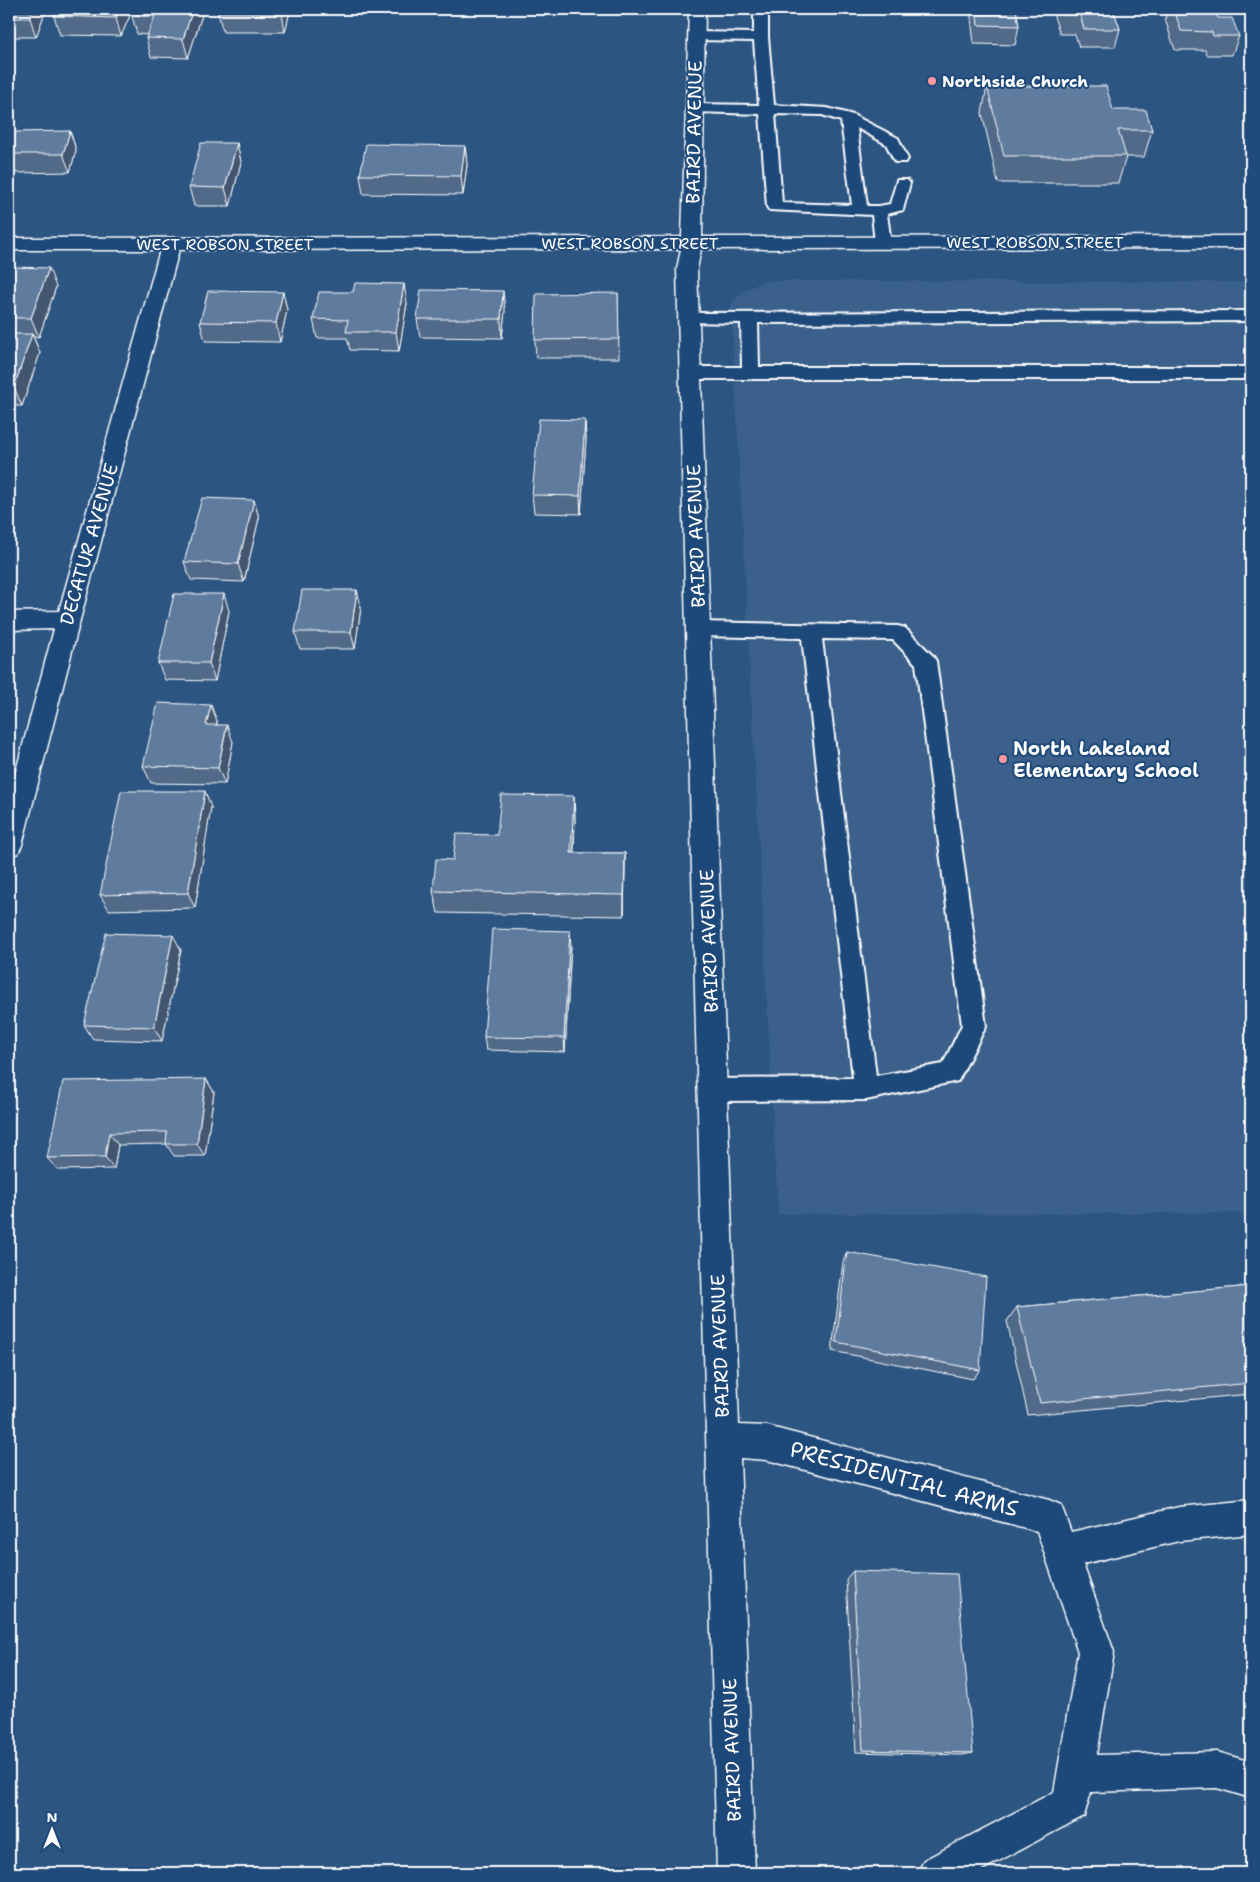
<svg xmlns="http://www.w3.org/2000/svg" width="1260" height="1882" font-family="'Shantell Sans',sans-serif">
<style>
.built{fill:#3b618b}
.lines{fill:none;stroke-linecap:round;stroke-linejoin:round}
.service-casing{stroke:#fff;stroke-width:4}
.minor-casing{stroke:#fff;stroke-width:3}
.service{fill:#1f4a7a;fill-rule:evenodd}
.minor{fill:#1f4a7a;fill-rule:evenodd}
.wall{fill:#516b89;stroke:#fff}
.shaded-wall{fill:#42576f;stroke:#fff}
.building{fill:#5e7c9f;stroke:#fff}
.poi-dot{fill:#ff9aa2;stroke:#1f4a7a;stroke-width:2}
.labels{text-anchor:middle;dominant-baseline:central;stroke-width:4;stroke-linejoin:round;paint-order:stroke}
.far-poi-label{font-size:16px;font-weight:bold;fill:#fff;stroke:#1f4a7a;text-anchor:start}
.far-street-label{font-size:16px;fill:#fff;stroke:#1f4a7a}
.street-label{font-size:19px;fill:#fff;stroke:#1f4a7a}
.poi-label{font-size:19px;font-weight:bold;fill:#fff;stroke:#1f4a7a;text-anchor:start}
.near-street-label{font-size:22px;fill:#fff;stroke:#1f4a7a}
</style>
<rect width="100%" height="100%" fill="#2c5582"/>
<filter id="ink" filterUnits="userSpaceOnUse"><feTurbulence type="fractalNoise" baseFrequency=".02" numOctaves="2"/><feDisplacementMap in="SourceGraphic" scale="10" xChannelSelector="R" yChannelSelector="G"/><feConvolveMatrix kernelMatrix="1 2 1 2 8 2 1 2 1" color-interpolation-filters="sRGB"/></filter>
<g filter="url(#ink)">
<path class="built" d="M764 281 1251 282V1213L778 1214 731 304 744 291Z"/>
<g class="lines">
<defs>
<path id="service" d="M754 9H768V37L774 105 827 108 853 115 898 138 908 159 905 162H895L886 144 857 128 867 206H879L890 204 897 180H907L910 183 903 210 887 214 891 243 889 246H877L875 243 872 215 769 210 767 207 760 114 694 112 689 111 687 108 689 105 694 104 759 105 754 41 696 40 691 39 689 36 691 33 696 32 754 33ZM775 114 822 115 841 121 852 205 782 203Z
M1251 311V321L758 323 759 367H1251V379H691L685 377 682 373 685 369 691 367H742L741 323 683 322 681 318 683 314 689 313Z
M699 622 898 626 905 628 933 656 936 661 986 1026 958 1081 866 1100 713 1101 705 1098 701 1090 705 1082 713 1079 853 1078 802 638 699 636 692 634 689 629 692 624ZM822 639 893 640 916 664 962 1025 943 1064 876 1076Z"/>
<path id="minor" d="M689 9H705L702 237 1251 236V248L701 249 697 269 739 1425 767 1426 1049 1500 1061 1505 1071 1532 1179 1507 1251 1500V1534L1179 1541 1083 1564 1114 1652 1097 1755 1217 1752 1251 1762V1798L1217 1788 1091 1792 1084 1816 976 1873H918L924 1860 1054 1792 1078 1652 1037 1531 767 1460 740 1458 755 1873H717L677 269 681 249 179 250 80 620 22 845 18 853 9 856V797L54 629 9 630V612L59 611 160 250H9V238L682 237Z"/>
</defs>
<use href="#service" class="service-casing"/>
<use href="#minor" class="minor-casing"/>
<use href="#service" class="service"/>
<use href="#minor" class="minor"/>
</g>
<path class="wall" d="M9 9H44L45 12 36 37H9Z
M57 9H129L131 13 121 36 60 35 54 16Z
M219 9H289L290 11 285 32H223L218 13Z
M970 9H1016L1019 26 1015 45 974 44Z
M1053 9H1113L1120 29 1115 47H1079L1075 34H1060L1052 11Z
M1168 9H1214L1218 18 1239 36 1232 55H1207L1205 50H1175L1165 19Z
M202 15 188 58 151 57 146 38 148 35 137 34 132 16Z
M987 86 1113 110 1152 130 1144 157H1126L1118 183H998L982 113Z
M70 131 76 150 70 172 16 173 9 154Z
M237 143 241 162 230 206H194L189 187Z
M465 146 467 165 463 195 363 194 360 175Z
M9 267 56 287 39 337 33 336 40 353 22 406H9Z
M283 292 287 310 280 342 205 341 200 322Z
M353 292 407 303 399 351 350 350 347 338H317L313 319Z
M618 293 619 358H536L535 340Z
M505 310 502 338 420 337 417 319Z
M585 420 586 439 581 514 534 513 532 495Z
M254 500 259 518 244 582 191 580 184 562Z
M357 590 361 607 355 649H300L295 632Z
M229 611 215 681 165 680 158 663Z
M217 721V725L233 742 225 784 151 783 143 766Z
M574 796 575 819 574 853H625L624 916 438 913 433 891 453 860 497 835Z
M211 807 195 908 109 910 100 895Z
M571 945 565 1052 486 1050 484 1037Z
M181 950 162 1041 93 1039 84 1025Z
M206 1079 214 1092 205 1156H174L166 1144 118 1145 114 1169 58 1170 47 1158Z
M847 1252 980 1370 973 1379 832 1351 843 1262Z
M1251 1286V1394L1028 1415 1007 1321 1017 1307Z
M853 1571 973 1753 962 1755 856 1752 846 1579Z"/>
<path class="shaded-wall" d="M33 9H44L45 12 36 37 30 18Z
M120 9H129L131 13 121 36 116 18Z
M193 9H200L202 15 188 58 183 39Z
M282 9H289L290 11 285 32 282 13Z
M70 131 76 150 70 172 63 154Z
M237 143 241 162 230 206 225 188Z
M465 146 467 165 463 195 461 176Z
M49 268 56 287 39 337 31 318Z
M404 284 407 303 399 351 396 332Z
M503 291 505 310 502 338 501 319Z
M283 292 287 310 280 342 276 323Z
M32 334 40 353 22 406 14 387Z
M9 418 14 430 9 443Z
M585 420 586 439 581 514 580 496Z
M254 500 259 518 244 582 238 564Z
M357 590 361 607 355 649 351 632Z
M224 594 229 611 215 681 209 663Z
M211 705 217 721 213 741 206 725Z
M227 725 233 742 225 784 218 768Z
M205 791 211 807 195 908 188 893Z
M574 796 575 819 572 875 571 853Z
M625 853V876L624 916V895Z
M570 931 571 945 565 1052 564 1038Z
M173 935 181 950 162 1041 154 1027Z
M206 1079 214 1092 205 1156 197 1144Z
M109 1133 118 1145 114 1169 105 1157Z"/>
<path class="building" d="M9 9H33L30 18H9Z
M57 9H120L116 18 54 16Z
M135 9H193L183 39 146 38 155 16H132Z
M219 9H282V13H218Z
M976 9H1016L1019 26 978 25Z
M1062 9H1113L1120 29H1084L1080 15H1064Z
M1174 9H1214L1218 18H1232L1239 36H1213L1212 32 1181 31Z
M987 86H1106L1113 110H1146L1152 130H1118L1126 156H1004Z
M70 131 63 154H9L16 132Z
M201 143H237L225 188 189 187Z
M366 144 465 146 461 176 360 175Z
M9 267 49 268 31 318H9Z
M355 283 404 284 396 332H346L348 320 313 319 319 292H353Z
M421 290 503 291 501 319H417Z
M208 291 283 292 276 323 200 322Z
M618 293 619 339 535 340 536 294Z
M9 334H32L14 387H9Z
M539 419 585 420 580 496 532 495Z
M202 498 254 500 238 564 184 562Z
M302 590H357L351 632H295Z
M174 594H224L209 663H158Z
M158 703 211 705 206 725H227L218 768 143 766Z
M121 791H205L188 893 100 895Z
M501 795 574 796 571 853H625L624 895 433 891 436 859 453 860 456 834 497 835Z
M492 929 570 931 564 1038 484 1037Z
M106 933 173 935 154 1027 84 1025Z
M206 1079 197 1144H166L167 1132 109 1133 105 1157 47 1158 63 1081Z
M847 1252 986 1277 980 1370 836 1342Z
M1251 1286V1383L1040 1403 1017 1307Z
M853 1571 957 1574 973 1753 863 1750Z"/>
</g>
<g class="poi-dot">
<circle cx="932" cy="81" r="5"/>
<circle cx="1003" cy="759" r="5"/>
</g>
<g class="labels">
<g class="far-poi-label">
<text x="942" y="81">Northside Church</text>
</g>
<g class="far-street-label">
<text x="1035" y="242">WEST ROBSON STREET</text>
<text x="630" y="243">WEST ROBSON STREET</text>
<text x="225" y="244">WEST ROBSON STREET</text>
</g>
<g class="street-label">
<text transform="translate(694 132) rotate(-89)">BAIRD AVENUE</text>
<text transform="translate(696 536) rotate(-92)">BAIRD AVENUE</text>
<text transform="translate(89 544) rotate(-74)">DECATUR AVENUE</text>
<text transform="translate(709 941) rotate(-92)">BAIRD AVENUE</text>
<text transform="translate(720 1346) rotate(-92)">BAIRD AVENUE</text>
<text transform="translate(732 1750) rotate(-92)">BAIRD AVENUE</text>
</g>
<g class="poi-label">
<text x="1013" y="748">North Lakeland<tspan x="1013" dy="22">Elementary School</tspan></text>
</g>
<g class="near-street-label">
<text transform="translate(904 1479) rotate(15)">PRESIDENTIAL ARMS</text>
</g>
</g>
<rect width="1260" height="1882" fill="none" stroke="#1f4a7a" stroke-width="30"/>
<rect x="15" y="15" width="1230" height="1852" fill="none" stroke="#fff" stroke-width="2" filter="url(#ink)"/>
<g transform="translate(52 1830)" stroke="#1f4a7a" stroke-width="4" paint-order="stroke">
<path d="M0-4L9 19L0 12L-9 19Z" fill="#ffffff"/>
<text y="-8" font-size="14" font-weight="bold" text-anchor="middle" fill="#ffffff">N</text>
</g>
</svg>
